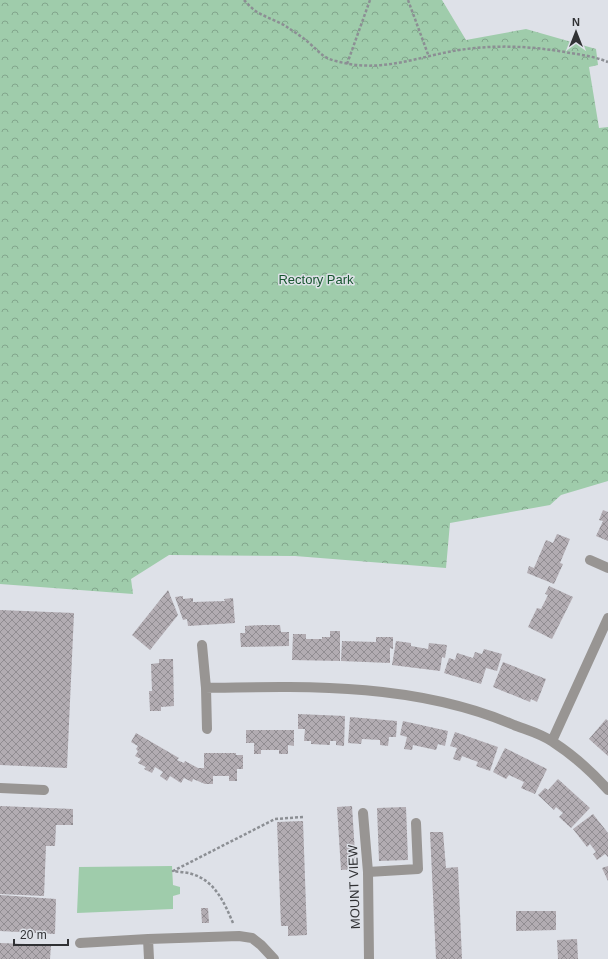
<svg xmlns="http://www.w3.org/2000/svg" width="608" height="959" font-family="Helvetica,sans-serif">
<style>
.forest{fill:url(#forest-crowns)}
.pitch{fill:#9fccab}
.building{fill:url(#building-cross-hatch)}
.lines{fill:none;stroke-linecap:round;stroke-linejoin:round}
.path{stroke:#8c8f94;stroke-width:2.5;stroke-dasharray:3 2;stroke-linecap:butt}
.minor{stroke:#989593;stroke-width:10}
.labels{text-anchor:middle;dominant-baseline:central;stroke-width:3;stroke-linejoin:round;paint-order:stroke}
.park-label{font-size:13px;fill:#185630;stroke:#dee1e8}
.street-label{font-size:13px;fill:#303134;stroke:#dee1e8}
</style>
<defs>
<pattern id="forest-crowns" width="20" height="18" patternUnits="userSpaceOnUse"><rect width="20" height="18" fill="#9fccab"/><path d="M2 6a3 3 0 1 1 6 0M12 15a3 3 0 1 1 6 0" fill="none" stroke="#82a68c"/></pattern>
<pattern id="building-cross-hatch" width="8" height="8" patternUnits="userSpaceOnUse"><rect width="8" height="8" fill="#b2acb2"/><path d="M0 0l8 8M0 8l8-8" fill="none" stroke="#918d92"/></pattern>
</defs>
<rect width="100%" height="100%" fill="#dee1e8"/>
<path class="forest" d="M0 0H442L466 40 526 29 596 49 598 65 589 67 599 128 608 127V481L561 495 550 505 450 523 446 568 295 556 169 555 131 579 133 594 0 584Z"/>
<path class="pitch" d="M172 866 173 885 180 887V894L173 896V909L77 913 79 867Z"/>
<path class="building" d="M603 510 608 512V541L596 536 603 521 599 520Z
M557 534 570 539 560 563 563 564 554 584 527 573 529 566 534 568 546 540 553 543Z
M549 586 573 597 552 639 528 627 537 608 541 609 548 595 545 594Z
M168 590 178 615 150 650 132 635Z
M183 596V599L193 598V602L225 601 224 599 233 598 235 623 188 626 187 619 183 620 175 597Z
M0 610 74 613 67 768 0 765Z
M262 625H280L281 632H289V646L241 647 240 633H245V626Z
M330 631H340V661L292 660 293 634H306V639H322V637H330Z
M376 637H393V649L390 648V663L341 661 342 641 376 642Z
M396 641 411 643V646L428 649 429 643 447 645 445 658 442 657 440 671 392 665Z
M484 649 502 654 497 671 486 668 481 684 444 673 449 658 455 660 457 653 473 658 475 652 482 654Z
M159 659H173L174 706 161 707V711H150L149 691H152L151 664 159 663Z
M503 662 546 679 537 702 531 699 530 702 493 687Z
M298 714 345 716 344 746 336 745V741H330V745L311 744V741H304L305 729H298Z
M350 717 397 721 396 737H389L388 746 380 745V740L362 739 361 744 348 743Z
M606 719 608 721V756L589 739Z
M403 721 448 731 445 746 438 744 436 750 413 745 412 750 404 749 407 737 400 735Z
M246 730H294V746L288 745V754H279V750H261V754H254V743H246Z
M455 732 498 747 490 771 476 766 478 762 462 756 460 761 453 759 457 748 450 746Z
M136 733 179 758 177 760 184 763 185 761 198 768H204V753H236V755H243V769H237V781H229V776H213V784H205L193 779 192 782 184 778 181 783 170 776 167 781 160 776 163 772 155 767 152 773 144 769 146 767 138 763 141 759 135 756 138 751 136 749 138 746 131 742Z
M505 748 547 769 535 794 521 788 524 782 509 775 506 779 493 772Z
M558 779 590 808 571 828 559 817 563 813 556 807 554 810 538 795 545 788 548 790Z
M0 806 73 809V825H56L55 846H46L44 896 0 894Z
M352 806 356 869 341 870 337 807Z
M406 807 408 860 379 861 377 808Z
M593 814 608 833V857L605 854 597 860 593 854 596 852 590 844 587 847 573 829Z
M303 821 307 935 288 936V926H281L277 822Z
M430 832H443L446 868 458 867 462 959H436Z
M608 866V881L602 868Z
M0 895 56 899 55 934 0 931Z
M201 908H208L209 923H202Z
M516 911H556V930L516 931Z
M577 939 578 959H558L557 940Z
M0 943 51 945 50 959H0Z"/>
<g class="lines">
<path class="path" d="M244 0C248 4 252 9 257 12 267 18 278 21 287 27 294 32 303 37 309 43 319 51 322 58 336 61 375 72 406 61 443 53 485 44 528 45 570 53 583 55 596 57 608 62
M408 0 429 57
M347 64 370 0
M233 923C224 902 215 881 192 874 186 872 179 872 173 871L275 819 303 817"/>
<path class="minor" d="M590 560 608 568
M202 645 206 688 207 729
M206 688C310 686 416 683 514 725 527 730 542 734 553 742 573 755 592 772 608 790
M552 741 608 618
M0 788 44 790
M363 813 368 872 369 959
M368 872 418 869 416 823
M148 939 149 959
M80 943 148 939 239 936 252 938 261 945 274 959"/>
</g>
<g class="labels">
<g class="park-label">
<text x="316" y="279">Rectory Park</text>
</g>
<g class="street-label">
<text transform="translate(354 887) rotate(-92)">MOUNT VIEW</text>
</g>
</g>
<g transform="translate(576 32)" stroke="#dee1e8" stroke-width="3" paint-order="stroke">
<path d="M0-3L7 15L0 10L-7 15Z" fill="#303134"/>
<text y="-6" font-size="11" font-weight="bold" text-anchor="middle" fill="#303134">N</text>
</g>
<path d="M14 939v6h54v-6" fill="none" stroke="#303134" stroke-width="2"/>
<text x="20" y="939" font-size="12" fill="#303134" stroke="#dee1e8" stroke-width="3" paint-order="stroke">20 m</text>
</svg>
